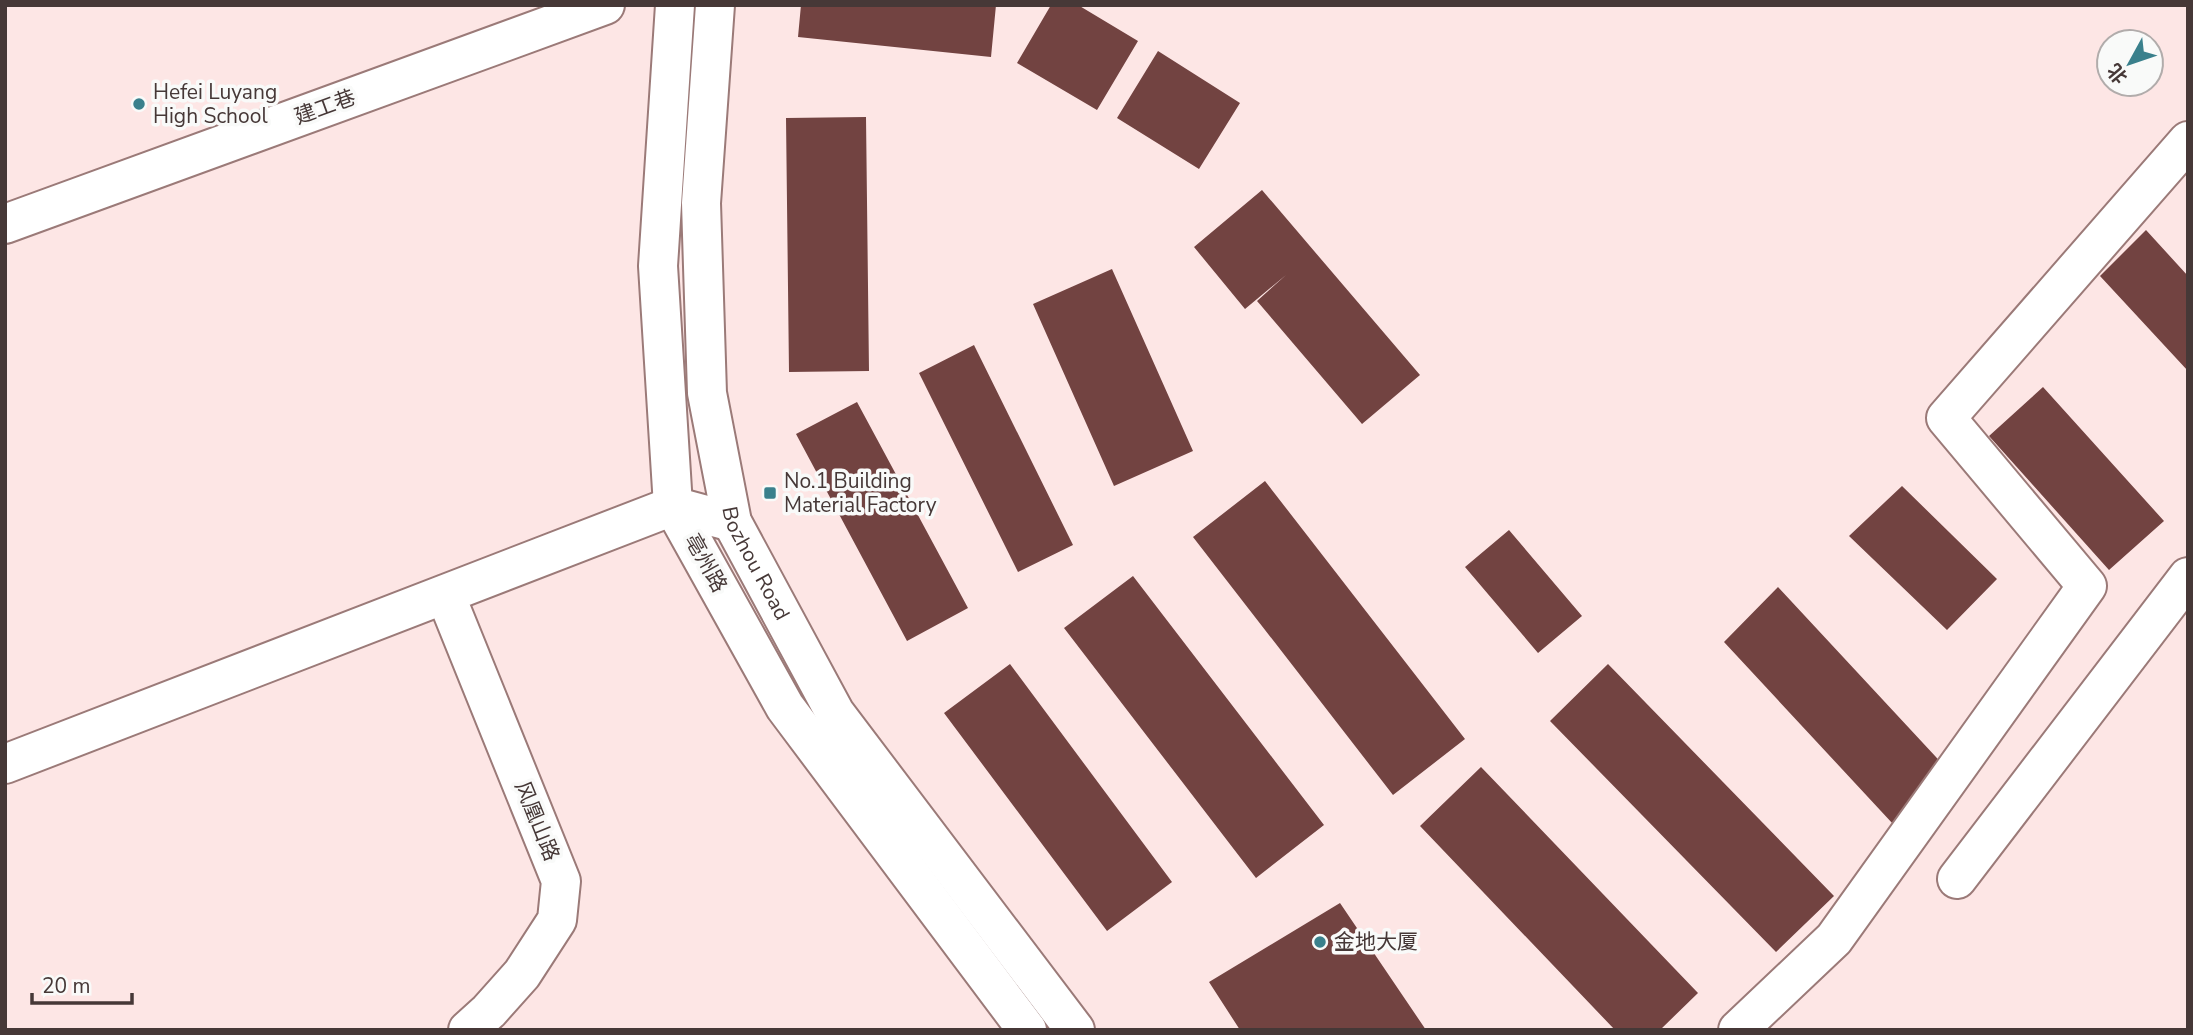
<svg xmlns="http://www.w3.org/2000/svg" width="2193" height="1035" font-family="'Nunito Sans','Noto Sans SC',sans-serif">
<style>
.building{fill:#724341}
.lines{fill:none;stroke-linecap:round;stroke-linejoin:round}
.minor-casing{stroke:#9b7a78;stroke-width:42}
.major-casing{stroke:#9b7a78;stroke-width:42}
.minor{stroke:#fff;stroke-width:38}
.major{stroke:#fff;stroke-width:38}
.poi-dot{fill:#3a808c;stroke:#f9faf9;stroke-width:2.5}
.labels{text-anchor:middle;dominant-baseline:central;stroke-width:7;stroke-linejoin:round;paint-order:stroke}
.poi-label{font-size:21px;fill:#463837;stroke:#f9faf9;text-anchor:start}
.street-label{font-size:21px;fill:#463837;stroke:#f9faf9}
</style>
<rect width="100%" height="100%" fill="#fde6e5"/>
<path class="building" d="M801 5H996L991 57 798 37Z
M1051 5H1078L1138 41 1097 110 1017 63Z
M1158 51 1240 103 1199 169 1117 118Z
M866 117 869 371 789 372 786 118Z
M1262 190 1420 375 1362 424 1257 301 1286 275 1245 309 1194 247Z
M2146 230 2188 276V371L2100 276Z
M1112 269 1193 451 1114 486 1033 304Z
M974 345 1073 545 1018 572 919 373Z
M2043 387 2164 521 2109 570 1989 436Z
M857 402 968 608 907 641 796 434Z
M1265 481 1465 739 1393 795 1193 537Z
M1902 486 1997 579 1947 630 1849 536Z
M1509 530 1582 616 1538 653 1465 567Z
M1133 576 1324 825 1256 878 1064 628Z
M1778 587 1949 771 1893 824 1724 642Z
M1010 664 1172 882 1107 931 944 713Z
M1608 664 1834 896 1776 952 1550 721Z
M1481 767 1698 993 1660 1030H1615L1420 826Z
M1340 903 1426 1030H1240L1209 982Z"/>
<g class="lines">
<defs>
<path id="minor" d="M5 224 605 5
M445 594 561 881 557 920 522 974 489 1011 468 1030
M5 764 673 506 732 522
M1957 879 2188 577
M1738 1030 1834 939 2087 586 1946 418 2188 141"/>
<g id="major">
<path d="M675 5 658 266 673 506 785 707 1027 1030"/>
<path id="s1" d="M715 5 701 203 707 393 732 522 835 713 1075 1030"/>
</g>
</defs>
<use href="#minor" class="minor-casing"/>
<use href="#major" class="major-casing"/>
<use href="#minor" class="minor"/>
<use href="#major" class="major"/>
</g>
<g class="poi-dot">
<circle cx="139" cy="104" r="7"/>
<rect x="763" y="486" width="14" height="14" rx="3.5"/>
<circle cx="1320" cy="942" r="7"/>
</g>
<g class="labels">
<g class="poi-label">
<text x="153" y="92">Hefei Luyang<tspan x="153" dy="24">High School</tspan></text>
<text x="784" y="481">No.1 Building<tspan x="784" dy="24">Material Factory</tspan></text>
<text x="1334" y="942">金地大厦</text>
</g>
<g class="street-label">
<text transform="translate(325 107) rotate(-20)">建工巷</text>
<text stroke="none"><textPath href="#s1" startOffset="567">Bozhou Road</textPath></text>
<text transform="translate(706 563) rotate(61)">亳州路</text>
<text transform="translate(537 821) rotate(68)">风凰山路</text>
</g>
</g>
<rect width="2193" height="1035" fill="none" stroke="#463837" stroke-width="14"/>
<g transform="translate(2130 63) rotate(230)"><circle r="33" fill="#f9faf9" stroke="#b1acab" stroke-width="2"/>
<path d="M0-5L12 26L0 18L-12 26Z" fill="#3a808c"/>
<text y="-10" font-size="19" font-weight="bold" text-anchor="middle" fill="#463837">北</text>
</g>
<path d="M32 993v10h100v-10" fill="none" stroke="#463837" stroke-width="3.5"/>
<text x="42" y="993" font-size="21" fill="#463837" stroke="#f9faf9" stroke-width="5" paint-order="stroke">20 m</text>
</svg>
